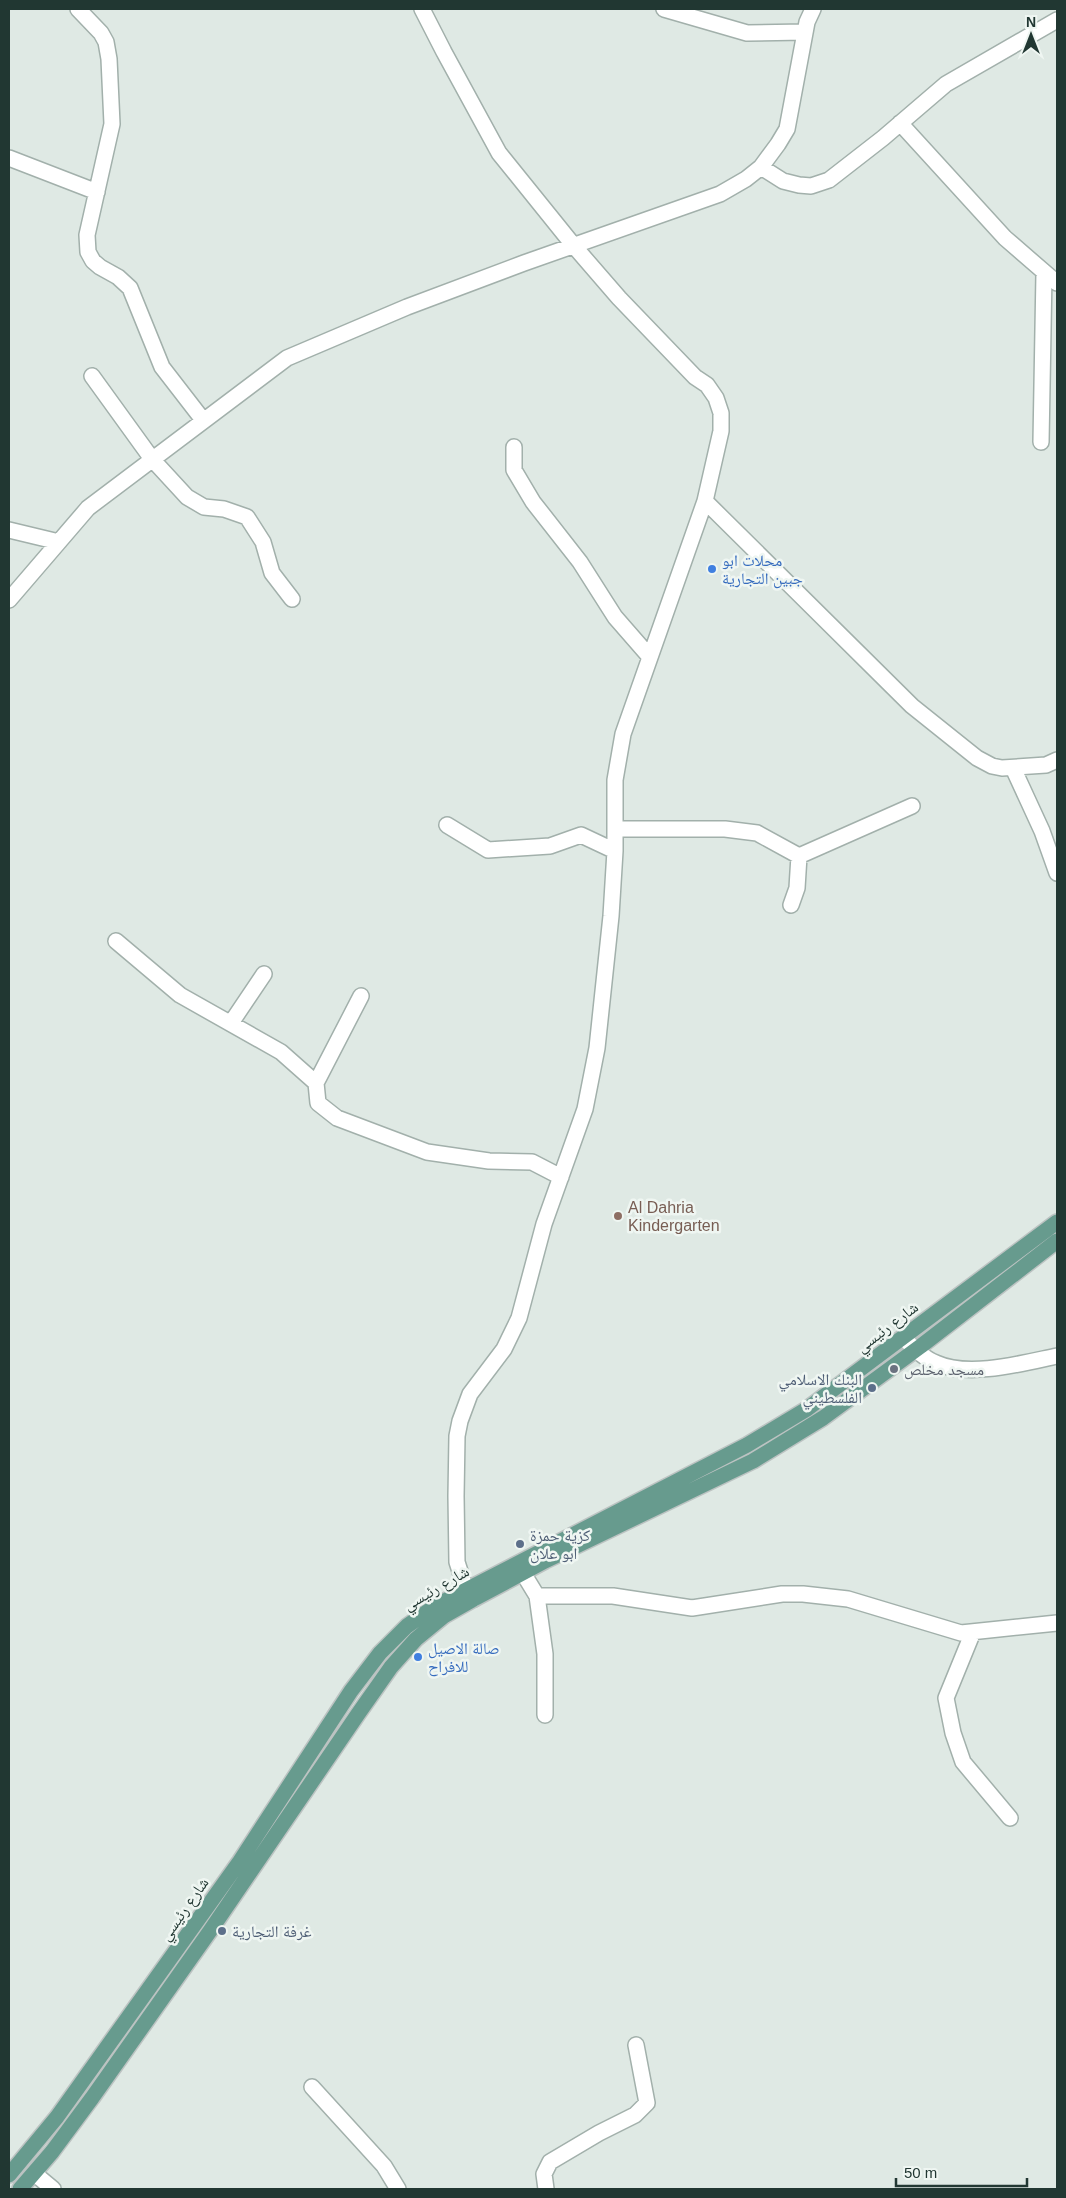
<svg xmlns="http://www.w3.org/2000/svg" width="1066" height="2198" font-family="Arial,'Noto Naskh Arabic',sans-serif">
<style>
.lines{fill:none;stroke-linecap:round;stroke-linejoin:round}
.minor-casing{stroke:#a2b0ab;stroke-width:18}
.major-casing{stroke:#bcc3c2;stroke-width:18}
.minor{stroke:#fff;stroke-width:15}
.major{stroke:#679b8e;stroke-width:15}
.shop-dot{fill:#3f7fe0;stroke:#eff6f2;stroke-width:2}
.education-dot{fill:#8d6e63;stroke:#eff6f2;stroke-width:2}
.worship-dot{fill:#6b7280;stroke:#eff6f2;stroke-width:2}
.service-dot{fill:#5c6f8a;stroke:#eff6f2;stroke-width:2}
.labels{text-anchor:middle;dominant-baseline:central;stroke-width:5;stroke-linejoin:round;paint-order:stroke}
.shop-label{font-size:16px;fill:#366cbe;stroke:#eff6f2;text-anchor:start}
.education-label{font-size:16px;fill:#785e54;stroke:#eff6f2;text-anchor:start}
.street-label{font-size:16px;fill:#213732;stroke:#eff6f2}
.worship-label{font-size:16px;fill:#5b616d;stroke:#eff6f2;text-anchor:start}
.service-label{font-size:16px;fill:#4e5e75;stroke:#eff6f2;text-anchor:start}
</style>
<rect width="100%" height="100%" fill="#dfe9e4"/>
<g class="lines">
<defs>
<path id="minor" d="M78 9 101 33 106 42 109 59 112 124 87 235 88 252 93 261 100 267 118 277 130 288 162 367 203 420
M422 9 444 52 499 153 574 246 619 298 695 377 707 385 716 398 721 413V431L705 501 623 734 615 780V851L611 916 597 1048 585 1109 544 1224 519 1318 504 1349 470 1394 460 1421 457 1436 456 1496 457 1562 466 1590 474 1599
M664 9 747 33 805 32
M900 123 1005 238 1057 283
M9 158 97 192
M761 167 783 181 799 185 811 186 829 180 883 138 946 84 1057 20
M92 376 152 459 187 497 204 507 224 509 247 517 263 542 272 573 292 599
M1041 442 1044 273
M514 447V470L533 502 580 562 615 617 649 656
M705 501 912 706 977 758 992 766 1002 768 1046 765 1057 760
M9 530 59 542
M9 600 88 508 287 358 407 307 524 263 720 194 746 179 761 167 778 144 787 129 807 22 813 9
M1013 768 1042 831 1057 873
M447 825 488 850 550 846 581 835 615 851
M615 829H725L757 833 799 856 797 888 791 905
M799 856 912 806
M116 941 180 995 281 1052 316 1083 318 1103 337 1118 427 1152 489 1161 532 1162 561 1177
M231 1023 264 974
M316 1083 361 996
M903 1337C912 1347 923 1358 936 1363 969 1378 1023 1363 1057 1356
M512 1568 523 1573 537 1596 545 1654V1715
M537 1596H613L692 1608 782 1594H803L848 1599 961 1633 1057 1623
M973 1632 946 1698 953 1733 963 1762 1010 1818
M312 2087 384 2166 398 2189
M35 2174 53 2189
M546 2189 544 2174 550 2162 599 2133 635 2115 647 2103 636 2045"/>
<path id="major" d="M9 2175 57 2117 240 1861 351 1691 380 1653 407 1626 437 1605 747 1445 807 1409 1057 1222
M20 2189 52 2152 92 2098 210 1931 358 1714 391 1667 416 1639 444 1616 474 1599 545 1561 753 1461 823 1418 921 1346 1057 1241"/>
</defs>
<use href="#minor" class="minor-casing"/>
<use href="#major" class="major-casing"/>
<use href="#minor" class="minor"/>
<use href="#major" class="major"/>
</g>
<g class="shop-dot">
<circle cx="712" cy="569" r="5"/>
<circle cx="418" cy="1657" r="5"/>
</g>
<circle class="education-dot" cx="618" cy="1216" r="5"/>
<circle class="worship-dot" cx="894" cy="1369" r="5"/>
<g class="service-dot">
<circle cx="872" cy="1388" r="5"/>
<circle cx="520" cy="1544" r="5"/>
<circle cx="222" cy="1931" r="5"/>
</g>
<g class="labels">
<g class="shop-label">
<text x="722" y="560">محلات ابو<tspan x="722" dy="18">جبين التجارية</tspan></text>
<text x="428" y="1648">صالة الاصيل<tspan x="428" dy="18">للافراح</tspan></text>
</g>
<g class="education-label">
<text x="628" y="1207">Al Dahria<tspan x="628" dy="18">Kindergarten</tspan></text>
</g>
<g class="street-label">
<text transform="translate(887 1327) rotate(-37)">شارع رئيسي</text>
<text transform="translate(436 1588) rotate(-30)">شارع رئيسي</text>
<text transform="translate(184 1909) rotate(-55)">شارع رئيسي</text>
</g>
<g class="worship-label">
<text x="904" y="1369">مسجد مخلص</text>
</g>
<g class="service-label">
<text x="862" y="1379" text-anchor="end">البنك الاسلامي<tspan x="862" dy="18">الفلسطيني</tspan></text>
<text x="530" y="1535">كزية حمزة<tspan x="530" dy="18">ابو علان</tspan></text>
<text x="232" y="1931">غرفة التجارية</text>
</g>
</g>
<rect width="1066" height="2198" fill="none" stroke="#213732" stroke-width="20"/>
<g transform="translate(1031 35)" stroke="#eff6f2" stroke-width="4" paint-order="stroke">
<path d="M0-4L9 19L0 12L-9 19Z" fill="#213732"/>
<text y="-8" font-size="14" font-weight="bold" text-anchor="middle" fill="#213732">N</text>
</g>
<path d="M896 2178v8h131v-8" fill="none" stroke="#213732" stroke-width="2.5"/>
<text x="904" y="2178" font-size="15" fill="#213732" stroke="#eff6f2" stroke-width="4" paint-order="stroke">50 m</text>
</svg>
